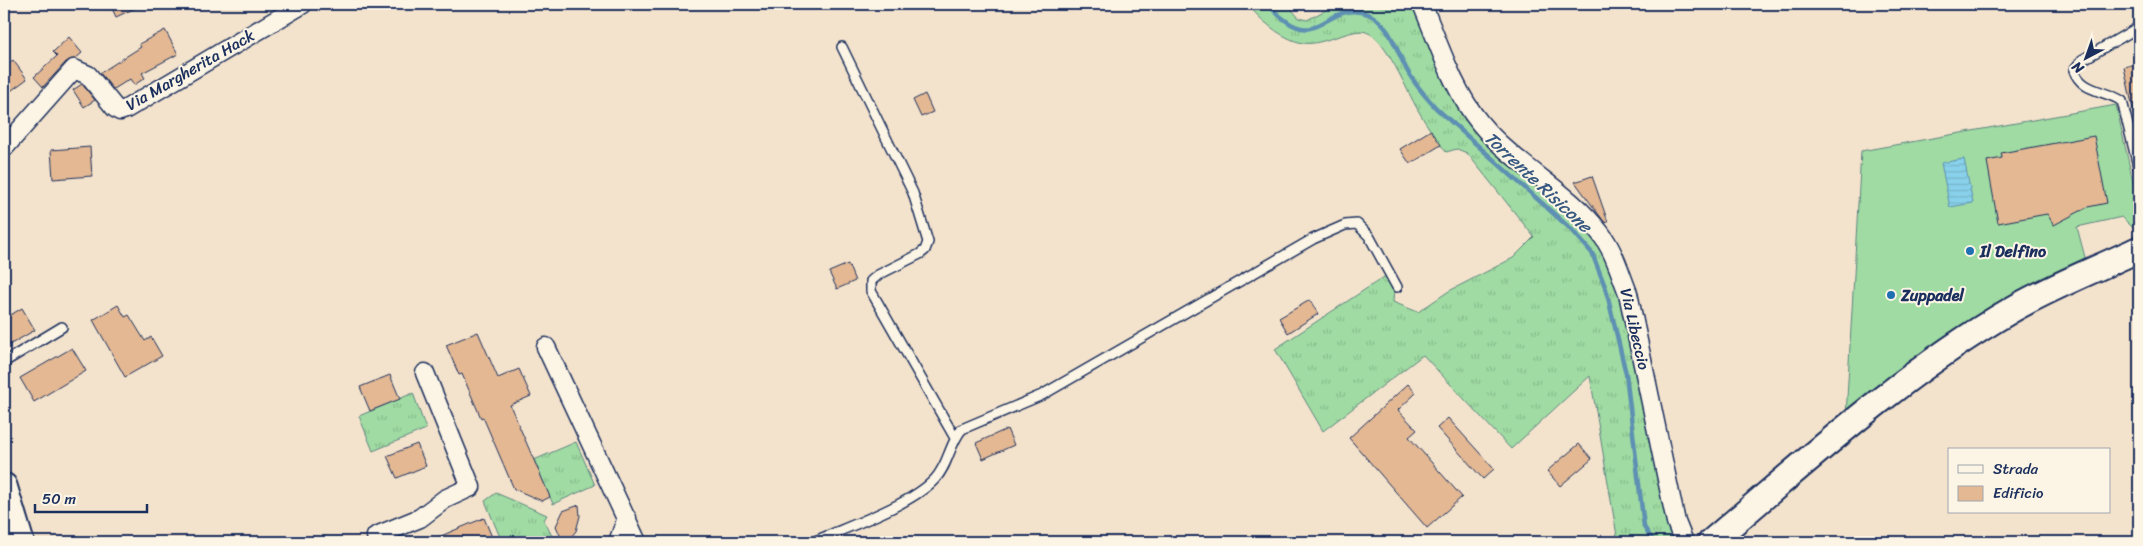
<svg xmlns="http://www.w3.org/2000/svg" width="2143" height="546" font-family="Sriracha,sans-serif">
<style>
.grass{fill:url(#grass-tufts);stroke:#5d8580}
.garden{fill:#9fdba2;stroke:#5d8580}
.water{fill:url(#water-rules);stroke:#5d90b2}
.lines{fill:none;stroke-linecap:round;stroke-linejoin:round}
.stream{stroke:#5d90b2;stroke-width:4.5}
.building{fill:#e3b893;stroke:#1b2f5e}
.lane-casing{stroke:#1b2f5e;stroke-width:12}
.street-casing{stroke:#1b2f5e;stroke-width:21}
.secondary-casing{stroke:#1b2f5e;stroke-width:29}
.lane{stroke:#fcf5e5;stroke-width:9}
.street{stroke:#fcf5e5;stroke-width:18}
.secondary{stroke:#fcf5e5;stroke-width:25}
.poi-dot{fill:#1f6fb2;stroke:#fcf5e5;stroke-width:2}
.labels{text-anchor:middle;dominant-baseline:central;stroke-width:4;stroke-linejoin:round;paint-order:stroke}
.street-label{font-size:16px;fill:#1b2f5e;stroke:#fcf5e5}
.poi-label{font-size:16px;font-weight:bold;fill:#1b2f5e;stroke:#fcf5e5;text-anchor:start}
.water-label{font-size:18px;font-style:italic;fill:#365881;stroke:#fcf5e5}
</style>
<defs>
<pattern id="grass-tufts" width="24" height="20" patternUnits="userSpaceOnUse" patternTransform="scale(1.25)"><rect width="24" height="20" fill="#9fdba2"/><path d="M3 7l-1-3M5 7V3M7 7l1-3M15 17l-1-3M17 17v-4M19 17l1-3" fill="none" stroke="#88bc8e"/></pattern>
<pattern id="water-rules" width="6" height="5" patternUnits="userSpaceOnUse" patternTransform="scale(1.25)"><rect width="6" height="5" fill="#89d1ea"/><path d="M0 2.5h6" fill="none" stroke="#76b4cb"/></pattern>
</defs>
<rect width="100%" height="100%" fill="#f4e3cc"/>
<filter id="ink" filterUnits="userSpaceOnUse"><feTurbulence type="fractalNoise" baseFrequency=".02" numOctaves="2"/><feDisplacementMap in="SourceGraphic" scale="10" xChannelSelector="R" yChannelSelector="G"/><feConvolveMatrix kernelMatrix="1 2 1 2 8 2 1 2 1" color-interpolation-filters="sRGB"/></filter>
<g filter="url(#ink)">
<path class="grass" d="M1247 4H1287L1299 18 1307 20 1337 4H1413L1425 26 1448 82 1569 207 1607 254 1623 298 1675 542H1618L1590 376 1511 449 1423 355 1323 431 1275 349 1387 275 1394 289 1393 302 1418 312 1449 291 1513 258 1534 237 1467 153 1457 149 1446 152C1436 138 1426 125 1418 110 1407 92 1386 38 1366 32 1358 29 1344 35 1336 37 1326 40 1314 45 1303 43 1281 39 1261 20 1247 4Z
M413 393 426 429 373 451 359 416Z
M576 442 595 485 553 504 534 460Z
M496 493 547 515 544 520 555 542H502L485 501Z"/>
<path class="garden" d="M2116 105 2139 209V234L2122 217 2077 227 2086 261 1846 416 1861 151Z"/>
<path class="water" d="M1964 159 1973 203 1950 207 1941 163Z"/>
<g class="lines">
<path class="stream" d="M1269 4C1273 11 1278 15 1285 20 1320 47 1328 0 1368 14 1391 24 1397 53 1408 72 1416 86 1426 97 1436 108L1573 231 1592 253 1606 289 1626 374 1644 527 1654 542"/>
</g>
<path class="building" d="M110 4H144L116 17Z
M165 30 178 54 142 73 145 78 134 85 130 79 114 89 112 88 100 73 141 47 139 44Z
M69 37 82 53 75 59 66 62 43 87 34 77 57 56 53 52Z
M13 60 27 79 4 96V67Z
M2139 63V114H2134L2124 67Z
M82 84 95 100 84 107 73 90Z
M925 94 933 112 921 117 913 100Z
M1431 130 1441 145 1410 164 1400 149Z
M2094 136 2107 203 2088 207 2054 225 2047 214 1998 223 1987 161 2002 158 2001 153Z
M90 147 92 176 53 179 51 150Z
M1592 176 1608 222 1605 223 1575 182Z
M848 264 855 281 837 289 829 272Z
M1310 300 1318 314 1288 333 1279 318Z
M118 305 125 317 129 315 145 341 151 337 162 356 125 377 93 320Z
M22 308 35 330 4 348V319Z
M478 332 498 378 519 369 531 396 510 405 550 497 542 501 514 489 483 417 481 418 462 374 459 375 446 345Z
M72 348 86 371 34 402 20 378Z
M390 375 400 399 370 411 360 387Z
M1408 384 1416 393 1398 410 1417 430 1409 437 1462 497 1427 528 1349 438Z
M1448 418 1494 469 1483 479 1437 428Z
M1007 429 1014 445 983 459 976 443Z
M417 444 426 466 397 478 387 456Z
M1579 444 1592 459 1560 486 1547 471Z
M579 505 580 516 576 531 571 537 563 542 556 526 563 511Z
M484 518 494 542H427L455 530Z"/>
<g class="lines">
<defs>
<path id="lane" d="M2139 27 2082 60 2074 70C2081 92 2105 90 2122 101L2139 170
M842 47 913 193 928 242 925 250 920 254 878 275 871 281V291L955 438
M4 362 62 327
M813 542C847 527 911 505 935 479 949 464 949 444 962 429L1042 395 1313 239 1345 225 1357 224 1369 236 1397 287"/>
<path id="street" d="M1422 4C1439 44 1453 90 1480 123 1515 166 1568 190 1601 234 1614 251 1620 273 1628 293L1676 522 1684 542
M4 148 74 69 88 75 115 108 120 111 126 109 303 4
M546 347 637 542
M379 542 376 536 420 518 445 499 471 487 425 373
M618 542 627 518"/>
<path id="secondary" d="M4 486 21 542
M1711 542C1808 460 1903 373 2013 309 2053 286 2097 269 2139 249"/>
</defs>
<use href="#lane" class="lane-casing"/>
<use href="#street" class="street-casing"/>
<use href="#secondary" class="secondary-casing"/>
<use href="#lane" class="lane"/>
<use href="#street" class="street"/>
<use href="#secondary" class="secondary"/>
</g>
</g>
<g class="poi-dot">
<circle cx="1970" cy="251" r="5"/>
<circle cx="1891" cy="295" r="5"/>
</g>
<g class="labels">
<g class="street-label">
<text transform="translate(190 70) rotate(-30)">Via Margherita Hack</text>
<text transform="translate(1635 329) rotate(77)">Via Libeccio</text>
</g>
<g class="poi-label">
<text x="1980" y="251">Il Delfino</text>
<text x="1901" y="295">Zuppadel</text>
</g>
<g class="water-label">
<text transform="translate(1538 182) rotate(43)">Torrente Risicone</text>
</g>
</g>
<rect width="2143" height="546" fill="none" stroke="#fcf5e5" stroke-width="20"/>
<rect x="10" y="10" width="2123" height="526" fill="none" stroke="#1b2f5e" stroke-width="2" filter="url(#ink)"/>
<rect x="1948" y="448" width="162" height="65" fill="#fcf5e5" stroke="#a2a6af"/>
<rect x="1958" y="465" width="25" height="8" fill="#fcf5e5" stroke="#a2a6af"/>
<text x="1993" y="474" font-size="15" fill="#1b2f5e">Strada</text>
<rect x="1958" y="486" width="25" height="15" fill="#e3b893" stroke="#a2a6af"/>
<text x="1993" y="498" font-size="15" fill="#1b2f5e">Edificio</text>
<g transform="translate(2086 58) rotate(221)" stroke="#fcf5e5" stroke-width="4" paint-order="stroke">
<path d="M0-4L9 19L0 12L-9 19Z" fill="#1b2f5e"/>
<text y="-8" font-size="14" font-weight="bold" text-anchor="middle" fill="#1b2f5e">N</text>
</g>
<path d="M35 504v8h112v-8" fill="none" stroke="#1b2f5e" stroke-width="2.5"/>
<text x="42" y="504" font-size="15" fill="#1b2f5e" stroke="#fcf5e5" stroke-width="4" paint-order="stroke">50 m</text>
</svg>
